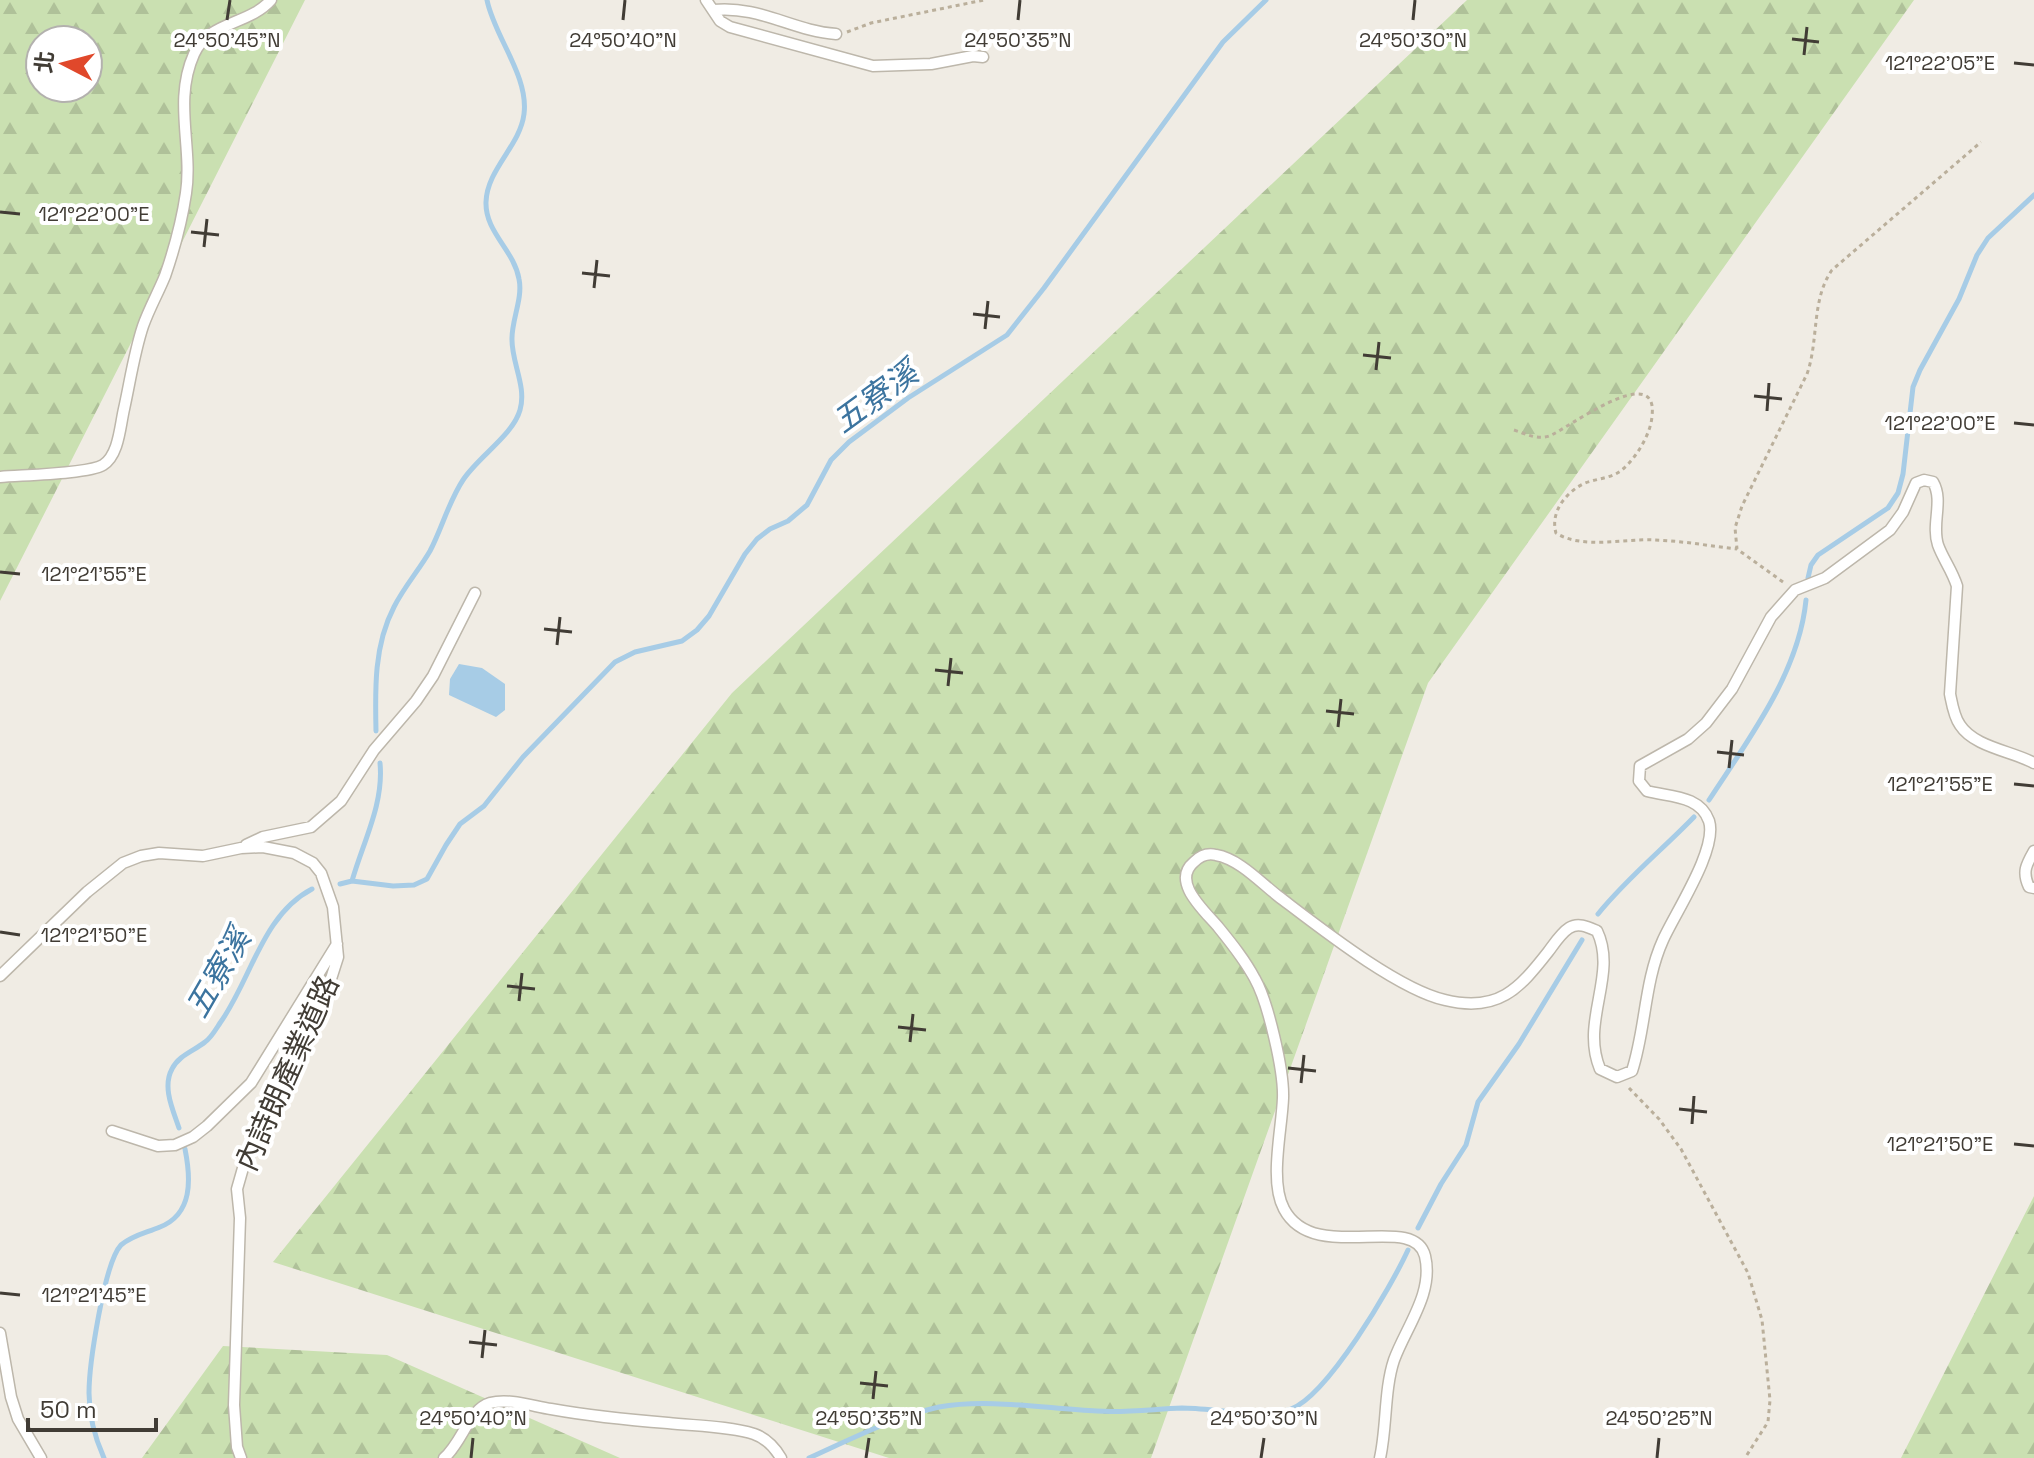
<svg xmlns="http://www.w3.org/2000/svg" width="2034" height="1458" font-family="'Space Grotesk','Noto Sans TC',sans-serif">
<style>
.forest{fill:url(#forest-firs);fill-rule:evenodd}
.water{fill:#a7cce6}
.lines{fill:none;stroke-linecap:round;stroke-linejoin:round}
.stream{stroke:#a7cce6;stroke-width:5}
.lane-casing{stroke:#bdb7ab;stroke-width:13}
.path{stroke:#baaf9b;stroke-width:3;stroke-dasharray:4 4;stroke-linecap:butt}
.lane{stroke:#fff;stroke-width:10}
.ticks{fill:none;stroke:#413c35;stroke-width:3}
.labels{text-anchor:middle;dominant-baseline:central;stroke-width:8;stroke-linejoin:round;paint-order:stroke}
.street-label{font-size:30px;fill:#413c35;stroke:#fff}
.water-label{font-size:32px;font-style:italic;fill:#3c749f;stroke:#fff}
.ticks-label{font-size:20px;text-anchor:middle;fill:#413c35;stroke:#fff;stroke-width:8;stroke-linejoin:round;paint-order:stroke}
</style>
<defs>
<pattern id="forest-firs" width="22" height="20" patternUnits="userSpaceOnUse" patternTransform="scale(2)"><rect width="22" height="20" fill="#cae0b1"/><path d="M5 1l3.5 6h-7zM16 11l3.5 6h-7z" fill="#afc199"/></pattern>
</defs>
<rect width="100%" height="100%" fill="#f0ece4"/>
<path class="forest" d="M0 0H305L0 601ZM40 40H88V88H40Z
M1467 0H1914L1428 683 1151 1458H889L273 1262 732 693Z
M2034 1196V1458H1901Z
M223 1346 387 1355 620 1458H142Z"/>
<path class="water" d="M459 664 482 668 505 684V710L496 717 449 695 450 679Z"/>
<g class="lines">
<path class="stream" d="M1808 578 1811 565 1818 555 1888 508 1898 493 1903 474 1913 387 1920 370 1959 299 1977 255 1988 238 2034 195
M376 731C375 689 374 645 394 607 404 587 419 570 430 551 442 528 449 501 463 480 478 457 513 435 520 410 527 386 511 362 512 338 512 319 523 298 519 279 514 250 485 232 486 202 487 169 520 146 524 114 529 76 494 36 487 0
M1709 800C1748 740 1799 673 1806 600
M352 881C363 842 384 804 380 763
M340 884 352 881 393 886 414 885 427 879 446 845 460 824 484 806 523 757 615 662 635 652 682 641 697 630 709 616 745 554 757 539 770 529 788 521 807 505 831 460 849 442 908 398 1007 335 1044 288 1223 42 1266 0
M1598 914C1626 879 1662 850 1694 817
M179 1128C173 1110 162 1087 172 1069 179 1055 194 1051 205 1042 211 1038 216 1029 220 1023 251 980 262 915 312 889
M1418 1228 1441 1184 1466 1145 1478 1102 1519 1044 1582 940
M104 1458C95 1438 89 1415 89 1393 89 1366 104 1263 121 1245 133 1235 146 1233 160 1227 193 1214 191 1179 185 1149
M809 1458C851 1439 894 1417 939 1407 988 1398 1048 1409 1097 1411 1125 1413 1154 1409 1182 1408 1212 1408 1265 1419 1291 1409 1328 1395 1391 1287 1408 1250"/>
<defs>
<path id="lane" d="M706 0 720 21 730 27 873 66 931 64 973 56 983 57
M713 10C759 5 793 31 836 34
M0 477C21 475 88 474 103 465 119 455 120 426 124 409 130 382 134 353 143 326 149 309 158 293 165 276 174 250 182 220 186 193 193 147 173 101 194 54 209 21 249 25 271 0
M246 845 263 837 311 827 341 801 374 750 416 701 433 676 475 593
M2034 851C2026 865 2022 872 2029 887L2034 888
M0 976 87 892 123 863 141 856 159 853 203 856 241 848 263 847 294 853 313 863 321 873 333 907 338 957 330 982 279 1096 249 1147 237 1189 240 1218 234 1405 237 1447 241 1458
M112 1131 158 1146 175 1145 193 1137 207 1126 251 1083 337 944
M0 1333 11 1397 18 1419 41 1458
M444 1458C462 1443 469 1409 490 1403 509 1398 532 1406 551 1409 590 1416 629 1420 668 1423 695 1426 728 1426 754 1434 766 1438 775 1448 781 1458
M1380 1458C1387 1427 1384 1390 1394 1360 1406 1327 1434 1293 1425 1256 1414 1211 1314 1266 1284 1209 1269 1181 1282 1129 1283 1098 1284 1071 1268 1002 1255 979 1245 960 1232 944 1219 928 1206 912 1170 882 1194 862 1200 856 1208 853 1216 855 1239 859 1260 882 1278 896 1319 927 1397 989 1445 1000 1498 1013 1519 989 1548 952 1554 944 1561 933 1569 928 1578 922 1588 927 1597 931 1618 975 1580 1021 1600 1069L1617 1077 1632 1071C1646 1028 1644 982 1663 940 1675 913 1718 849 1709 821 1700 795 1669 797 1647 791L1639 781 1640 766 1688 739 1706 723 1732 689 1771 617 1795 590 1825 578 1890 530 1903 512 1916 483 1924 480 1933 482C1944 501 1931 524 1938 545 1943 559 1952 570 1957 586L1950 694C1952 704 1954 717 1960 725 1974 747 2012 751 2034 763"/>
</defs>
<use href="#lane" class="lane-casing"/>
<path class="path" d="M847 32 871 23 984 0
M1514 430C1526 434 1537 440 1549 436 1563 432 1659 358 1652 416 1651 433 1637 457 1623 469 1612 479 1596 478 1583 484 1565 493 1550 513 1556 533 1583 550 1624 538 1655 540 1683 541 1710 546 1737 549
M1783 582 1737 549 1735 528 1742 506 1807 374C1819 340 1811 300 1832 270L1981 142
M1629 1088 1659 1119 1681 1149 1748 1273 1762 1320 1770 1400 1768 1422 1745 1458"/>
<use href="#lane" class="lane"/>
</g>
<path class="ticks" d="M227 20 230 0M623 20 625 0M1018 20 1020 0M1413 20 1415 0M1792 39 1819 42M1804 55 1807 27M2014 63 2034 65M0 212 20 214M191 232 219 235M204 247 207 219M582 273 610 276M594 288 597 260M973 314 1000 317M985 329 988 301M1363 355 1391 358M1376 370 1379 342M1754 396 1782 399M1767 411 1769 383M2014 423 2034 425M0 572 20 574M544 629 572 632M557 645 560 617M935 670 963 673M948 686 951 658M1326 711 1354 714M1338 727 1341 699M1717 752 1744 755M1729 768 1732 740M2014 784 2034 786M0 932 20 935M507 986 535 989M519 1001 522 973M898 1027 926 1030M910 1042 913 1014M1288 1068 1316 1071M1301 1083 1304 1055M1679 1109 1707 1112M1692 1124 1694 1096M2014 1144 2034 1146M0 1293 20 1295M469 1342 497 1345M482 1358 485 1330M860 1383 888 1386M873 1399 876 1371M471 1458 473 1438M866 1458 869 1438M1261 1458 1264 1438M1657 1458 1659 1438"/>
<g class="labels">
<g class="street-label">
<text transform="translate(287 1073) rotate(-66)">內詩朗產業道路</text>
</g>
<g class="water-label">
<text transform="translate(875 397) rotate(-36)">五寮溪</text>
<text transform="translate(218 973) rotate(-60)">五寮溪</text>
</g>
</g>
<g class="ticks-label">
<text x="227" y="47">24°50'45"N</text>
<text x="623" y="47">24°50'40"N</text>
<text x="1018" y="47">24°50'35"N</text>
<text x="1413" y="47">24°50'30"N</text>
<text x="1940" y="70">121°22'05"E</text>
<text x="94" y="221">121°22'00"E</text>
<text x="1940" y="430">121°22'00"E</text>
<text x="94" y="581">121°21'55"E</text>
<text x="1940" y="791">121°21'55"E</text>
<text x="94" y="942">121°21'50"E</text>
<text x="1940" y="1151">121°21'50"E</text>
<text x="94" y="1302">121°21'45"E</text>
<text x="473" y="1425">24°50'40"N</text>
<text x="869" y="1425">24°50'35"N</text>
<text x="1264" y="1425">24°50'30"N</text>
<text x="1659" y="1425">24°50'25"N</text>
</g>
<g transform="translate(64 64) rotate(276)"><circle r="38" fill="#ffffff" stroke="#b3b1ae" stroke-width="2"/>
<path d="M0-6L14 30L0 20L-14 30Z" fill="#e0482b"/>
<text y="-12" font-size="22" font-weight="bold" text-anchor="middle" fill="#413c35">北</text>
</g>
<path d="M28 1418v12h128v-12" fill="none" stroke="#413c35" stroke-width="4"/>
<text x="40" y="1418" font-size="24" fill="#413c35" stroke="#ffffff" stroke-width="6" paint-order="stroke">50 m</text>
</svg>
